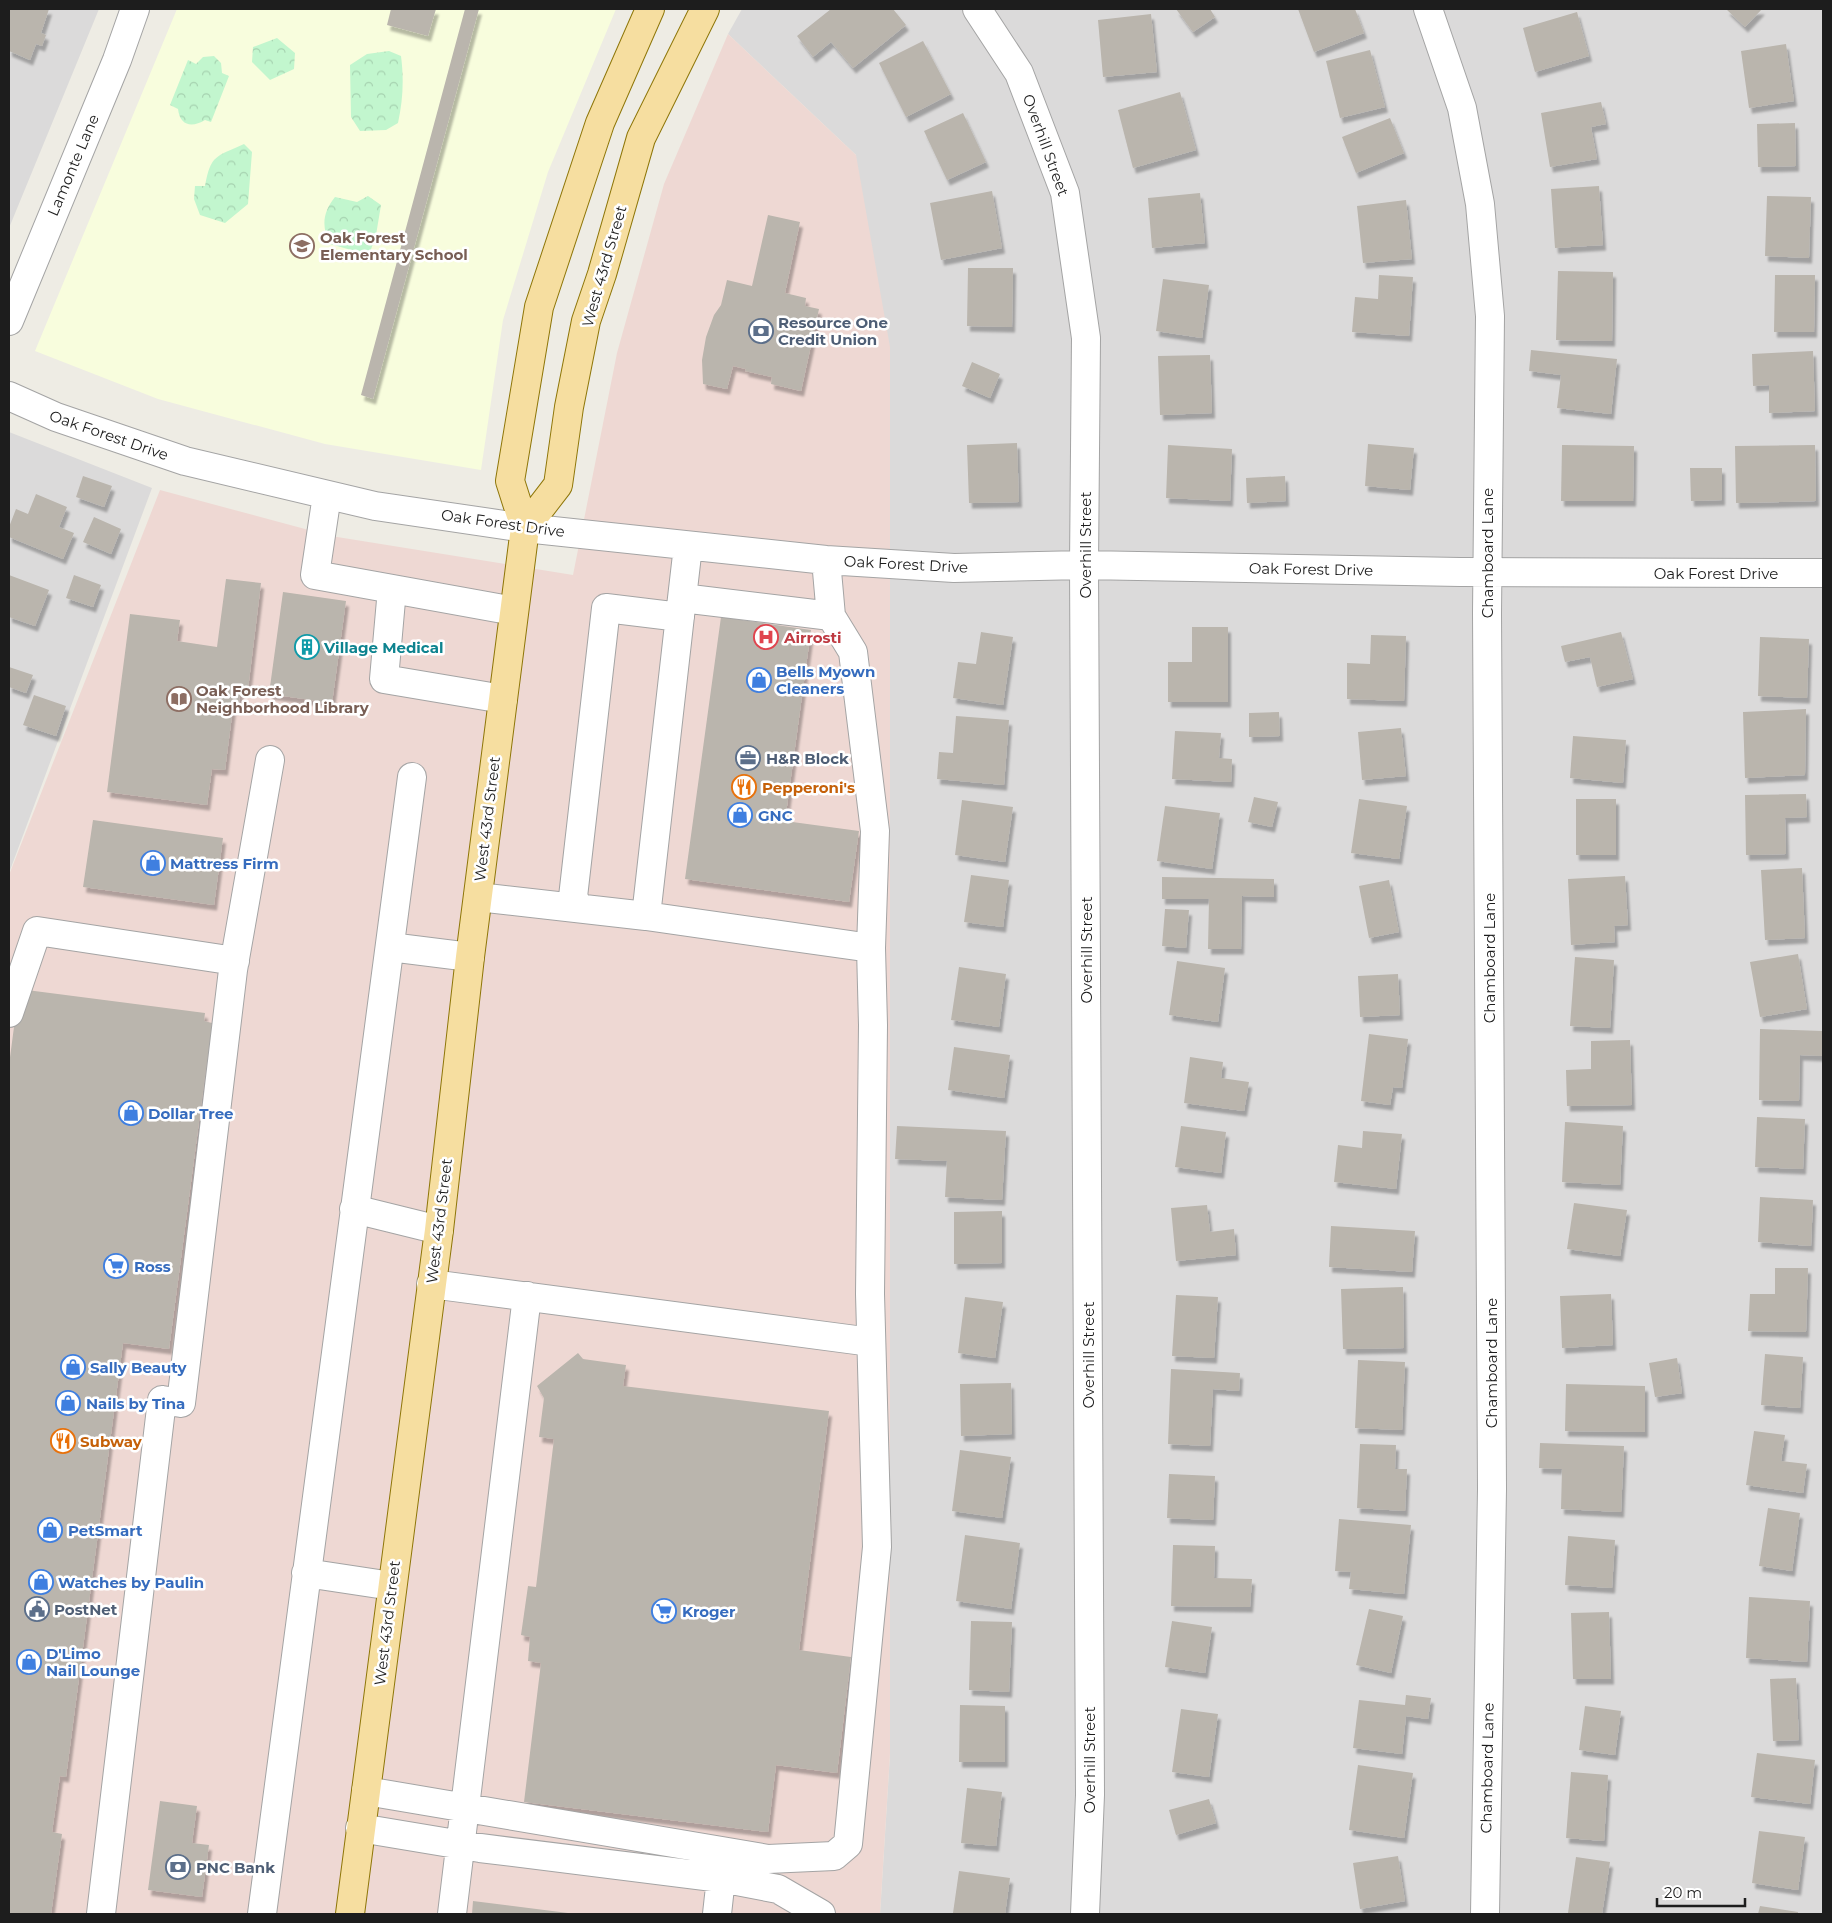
<svg xmlns="http://www.w3.org/2000/svg" width="1832" height="1923" font-family="Montserrat,sans-serif">
<style>
.residential{fill:#dbdada}
.commercial{fill:#eed8d3}
.education{fill:#f8fddd}
.park{fill:url(#park-crowns)}
.building{fill:#bab5ad;filter:url(#shadow)}
.lines{fill:none;stroke-linecap:round;stroke-linejoin:round}
.minor-casing{stroke:#a4a4a4;stroke-width:30}
.major-casing{stroke:#8e7608;stroke-width:30}
.minor{stroke:#fff;stroke-width:28}
.major{stroke:#f6dea0;stroke-width:28}
.labels{text-anchor:middle;dominant-baseline:central;stroke-width:5;stroke-linejoin:round;paint-order:stroke}
.street-label{font-size:15px;fill:#1d1d1d;stroke:#fff}
.education-label{font-size:15px;font-weight:bold;fill:#785e54;stroke:#fff;text-anchor:start}
.service-label{font-size:15px;font-weight:bold;fill:#4e5e75;stroke:#fff;text-anchor:start}
.health-label{font-size:15px;font-weight:bold;fill:#be3a42;stroke:#fff;text-anchor:start}
.culture-label{font-size:15px;font-weight:bold;fill:#0d838f;stroke:#fff;text-anchor:start}
.shop-label{font-size:15px;font-weight:bold;fill:#366cbe;stroke:#fff;text-anchor:start}
.food-label{font-size:15px;font-weight:bold;fill:#c56008;stroke:#fff;text-anchor:start}
</style>
<defs>
<pattern id="park-crowns" width="20" height="18" patternUnits="userSpaceOnUse" patternTransform="scale(1.25)"><rect width="20" height="18" fill="#c2f6ce"/><path d="M2 6a3 3 0 1 1 6 0M12 15a3 3 0 1 1 6 0" fill="none" stroke="#a6d2b0"/></pattern>
<filter id="shadow"><feDropShadow dx="3" dy="5.5" stdDeviation="1" flood-color="#0004"/></filter>
</defs>
<rect width="100%" height="100%" fill="#eeece4"/>
<path class="residential" d="M9 9H99L9 228Z
M742 9H1823V1914H880L890 1754 856 155 728 34Z
M9 432 152 488 9 873Z"/>
<path class="commercial" d="M728 34 856 155 890 347V1754L880 1914H9V875L160 490 331 536 573 575 617 353 664 184Z"/>
<path class="education" d="M177 9H616L548 172 503 320 481 470 325 444 158 399 35 351Z"/>
<path class="park" d="M277 38 295 53 294 69 270 80 252 62 253 47Z
M389 51 401 56C404 79 403 100 398 123L386 130 360 131 351 117 350 65 367 54Z
M214 56 221 63 222 73 229 76 211 122 205 120C192 128 180 126 178 109L170 105 188 60 196 64 203 57Z
M244 144 252 152 248 204 225 223 200 215 194 199 195 186H205C211 154 216 157 244 144Z
M368 196 381 205 376 235 369 255 330 244C321 226 323 212 335 197L357 202Z"/>
<path class="building" d="M9 9H49L41 33 46 35 42 46 36 44 30 60 9 51Z
M391 9H436L428 36 387 25Z
M465 9H479L373 399 361 395Z
M831 9H893L906 25 853 68 831 42 813 57 797 36Z
M1176 9H1210L1215 17 1193 32Z
M1298 9H1355L1364 33 1314 52Z
M1726 9H1762L1745 27Z
M1577 12 1589 56 1535 72 1523 28Z
M1151 14 1157 72 1103 77 1098 20Z
M923 41 951 94 906 117 879 63Z
M1786 44 1794 101 1749 108 1741 51Z
M1370 50 1385 107 1340 118 1326 61Z
M1180 92 1196 150 1133 168 1118 110Z
M1601 102 1606 124 1591 127 1597 159 1550 167 1541 113Z
M963 113 986 162 947 180 924 131Z
M1390 118 1404 153 1356 173 1342 137Z
M1795 123 1796 166 1758 167 1757 124Z
M1599 186 1603 245 1555 248 1551 189Z
M992 191 1002 248 941 260 930 203Z
M1200 193 1205 243 1152 248 1148 198Z
M1767 196 1811 197 1809 258 1765 256Z
M1406 200 1412 259 1363 263 1357 206Z
M768 215 800 222 785 293 806 298 805 306 819 309 801 391 771 384 772 377 745 371 746 369 733 366 727 389 703 384 702 360 706 337 714 315 721 305 727 280 752 286Z
M968 268H1013L1012 327 967 326Z
M1558 271 1613 272 1612 341 1556 340Z
M1379 275 1413 277 1409 336 1352 332 1355 297 1378 299Z
M1775 275H1815L1814 332H1774Z
M1163 279 1209 285 1202 338 1156 331Z
M1531 350 1617 359 1611 414 1557 408 1561 375 1529 371Z
M1813 351 1815 411 1769 413V385L1753 386 1752 354Z
M1210 355 1212 413 1160 415 1158 356Z
M972 362 1000 374 990 398 962 386Z
M1017 443 1019 502 969 503 967 445Z
M1368 444 1414 448 1410 490 1365 486Z
M1168 445 1232 449 1230 501 1166 498Z
M1562 445 1634 446 1633 501H1561Z
M1815 445 1816 501 1736 503 1735 446Z
M1690 468H1722V500L1691 501Z
M83 476 112 486 104 507 76 497Z
M1285 476 1286 501 1247 503 1246 478Z
M36 494 67 507 59 527 74 533 63 559 9 537V527L16 509 28 514Z
M94 517 121 529 111 554 83 542Z
M9 575 49 590 35 626 9 617Z
M74 575 101 585 93 607 66 598Z
M226 579 261 583 248 689 241 688 238 709 233 708 225 770 212 769 207 805 107 792 130 614 180 620 177 641 217 647Z
M283 592 346 601 332 703 269 694Z
M721 617 811 630 785 821 859 831 849 902 685 879Z
M1192 627H1228V702H1168V662H1192Z
M981 632 1013 637 1003 705 953 698 958 662 976 664Z
M1621 632 1633 679 1597 687 1590 657 1565 662 1561 646Z
M1371 635 1406 636 1404 701 1347 699V663L1370 664Z
M1760 637 1809 639 1807 698 1758 696Z
M9 667 33 675 26 693 9 687Z
M34 695 66 706 56 736 23 725Z
M1806 709 1805 775 1745 778 1743 712Z
M1279 712 1280 736 1249 737V713Z
M956 716 1009 720 1004 785 937 779 939 752 953 753Z
M1401 728 1406 776 1362 780 1358 732Z
M1175 731 1221 733 1219 758 1232 759 1231 782 1172 779Z
M1573 736 1626 740 1623 783 1570 778Z
M1806 794 1807 817 1785 818 1786 854 1746 855 1745 795Z
M1254 797 1278 802 1272 827 1248 822Z
M1359 799 1407 806 1399 859 1351 853Z
M1576 799H1616V855H1576Z
M962 800 1013 807 1005 862 955 855Z
M1165 806 1220 813 1212 869 1157 861Z
M93 820 223 838 214 905 83 887Z
M1802 868 1805 938 1765 940 1761 870Z
M971 875 1009 880 1003 927 964 922Z
M1625 876 1628 925 1614 926 1615 942 1571 945 1568 879Z
M1162 877 1274 879V897L1242 896 1241 949H1208L1209 899H1162Z
M1389 880 1399 932 1369 938 1359 886Z
M1165 909 1189 910 1186 948 1162 946Z
M1798 954 1807 1009 1760 1017 1750 962Z
M1575 957 1614 960 1610 1028 1570 1026Z
M1177 961 1225 968 1218 1022 1169 1015Z
M959 967 1006 974 999 1027 951 1020Z
M1398 974 1400 1015 1360 1017 1358 976Z
M19 989 205 1013 204 1021 212 1023 169 1349 123 1343 66 1777 60 1776 52 1832 62 1834 51 1914H9V1065Z
M1760 1029 1823 1031V1056L1800 1055 1799 1101 1759 1100Z
M1369 1034 1408 1039 1402 1088 1393 1087 1390 1105 1361 1101Z
M1630 1040 1632 1105 1567 1106 1566 1070 1591 1069V1041Z
M954 1047 1010 1055 1004 1098 948 1090Z
M1190 1057 1223 1062 1221 1078 1249 1082 1244 1111 1184 1103Z
M1757 1117 1805 1119 1803 1169 1755 1167Z
M1565 1122 1623 1126 1620 1185 1562 1182Z
M897 1126 1006 1131 1002 1200 945 1197 947 1161 895 1159Z
M1181 1126 1226 1132 1221 1173 1175 1167Z
M1363 1131 1402 1134 1396 1189 1334 1182 1338 1145 1362 1148Z
M1760 1197 1813 1200 1811 1246 1758 1242Z
M1574 1203 1627 1210 1620 1256 1567 1249Z
M1207 1205 1210 1232 1234 1229 1236 1255 1176 1261 1171 1208Z
M1002 1211V1263L954 1264V1212Z
M1331 1226 1415 1231 1412 1272 1329 1267Z
M1775 1268H1808L1806 1332 1748 1331 1750 1294H1775Z
M1403 1287 1404 1348 1343 1349 1341 1289Z
M1611 1294 1613 1345 1562 1348 1560 1296Z
M1176 1295 1218 1297 1214 1358 1172 1356Z
M965 1297 1003 1302 995 1358 958 1353Z
M578 1353 583 1359 626 1365 623 1386 829 1411 799 1650 851 1657 837 1773 776 1765 768 1832 524 1802 541 1663 528 1661 530 1637 521 1635 528 1586 536 1587 554 1439 539 1437 544 1398 537 1386Z
M1765 1354 1803 1357 1800 1408 1761 1405Z
M1677 1358 1682 1393 1655 1397 1649 1363Z
M1358 1360 1405 1362 1402 1430 1355 1428Z
M1171 1369 1240 1373 1239 1391 1213 1389 1210 1446 1168 1444Z
M1011 1383 1012 1434 961 1436 960 1384Z
M1566 1384 1645 1386V1432L1565 1431Z
M1754 1431 1785 1435 1781 1461 1807 1464 1803 1493 1746 1485Z
M1540 1443 1624 1446 1621 1512 1561 1509 1562 1469 1539 1468Z
M1360 1444 1396 1445 1395 1469H1407L1405 1511 1357 1508Z
M960 1450 1011 1457 1002 1518 952 1511Z
M1169 1474 1215 1476 1213 1520 1167 1518Z
M1768 1508 1800 1513 1792 1571 1759 1566Z
M1339 1519 1411 1525 1404 1594 1349 1589 1351 1572 1335 1571Z
M965 1535 1020 1543 1011 1609 956 1601Z
M1568 1536 1615 1540 1612 1588 1565 1585Z
M1173 1545 1215 1546 1214 1578 1252 1579 1250 1607 1171 1606Z
M1749 1597 1810 1601 1807 1662 1746 1658Z
M1369 1609 1403 1616 1391 1673 1356 1665Z
M1609 1612 1611 1679H1573L1571 1613Z
M971 1621 1012 1622 1009 1692 969 1690Z
M1172 1621 1212 1627 1205 1673 1165 1667Z
M1796 1678 1799 1740 1773 1741 1770 1679Z
M1406 1695 1431 1698 1428 1719 1406 1716 1402 1754 1353 1748 1359 1700 1405 1705Z
M960 1705 1005 1706V1762H959Z
M1585 1706 1621 1711 1615 1755 1579 1750Z
M1181 1709 1218 1714 1209 1777 1172 1772Z
M1757 1753 1815 1760 1810 1804 1751 1797Z
M1358 1765 1413 1773 1404 1838 1349 1830Z
M1571 1772 1608 1775 1604 1841 1566 1838Z
M967 1788 1002 1792 996 1846 961 1843Z
M1209 1799 1216 1823 1176 1835 1169 1810Z
M160 1801 197 1806 192 1843 209 1845 202 1897 148 1890Z
M1759 1831 1805 1837 1798 1890 1752 1883Z
M1398 1856 1405 1901 1360 1909 1353 1863Z
M1576 1857 1610 1862 1602 1914 1568 1913Z
M959 1871 1010 1878 1005 1914 953 1913Z
M473 1901 568 1913V1914H472Z
M1760 1906 1798 1912V1914H1758Z"/>
<g class="lines">
<defs>
<path id="minor" d="M977 9 1019 73 1065 193 1086 338 1084 565 1090 1795 1085 1914
M1428 9 1462 108 1480 204 1490 316 1487 613 1492 1489 1485 1914
M9 321 117 60 135 9
M9 396 56 417 185 461 375 506 525 528 826 560 954 568 1084 565 1460 572 1823 573
M327 495 315 575 514 611
M392 589 384 679 503 699
M682 598 688 546
M478 897 646 916 871 948
M579 908 573 897 606 608 680 617
M646 916 682 598 831 616
M390 947 470 957
M9 1013 37 931 235 961
M354 1209 439 1230
M431 1284 871 1342
M306 1573 392 1586
M366 1791 768 1859 834 1856 848 1844 877 1547 870 1294 873 1025 871 948 875 831 853 652 831 616 826 560
M360 1828 480 1848 721 1878 778 1889 821 1914
M101 1914 162 1400 181 1403 233 970 270 760
M262 1914 412 777
M452 1914 527 1296
M717 1914 721 1878"/>
<path id="major" d="M525 528 558 485 569 407 586 321 602 274 641 138 705 9
M350 1914 439 1230 470 957 525 528 510 481 539 307 600 123 650 9"/>
</defs>
<use href="#minor" class="minor-casing"/>
<use href="#major" class="major-casing"/>
<use href="#minor" class="minor"/>
<use href="#major" class="major"/>
</g>
<defs>
<symbol id="school-ring" viewBox="-11 -11 22 22"><circle r="9.5" fill="#fff" stroke="#8d6e63" stroke-width="1.5"/><path d="M0-5L7-2L0 1L-7-2ZM-4 1L0 2.5L4 1V4Q0 6-4 4Z" fill="#8d6e63"/></symbol>
<symbol id="bank-ring" viewBox="-11 -11 22 22"><circle r="9.5" fill="#fff" stroke="#5c6f8a" stroke-width="1.5"/><path d="M-6-4H6V4H-6ZM0-2.3a2.3 2.3 0 1 0 0 4.6a2.3 2.3 0 1 0 0-4.6Z" fill="#5c6f8a"/></symbol>
<symbol id="hospital-ring" viewBox="-11 -11 22 22"><circle r="9.5" fill="#fff" stroke="#e0444e" stroke-width="1.5"/><path d="M-5-5h3v3.5h4V-5h3V5h-3V1.5h-4V5h-3Z" fill="#e0444e"/></symbol>
<symbol id="building-ring" viewBox="-11 -11 22 22"><circle r="9.5" fill="#fff" stroke="#0f9aa8" stroke-width="1.5"/><path d="M-4-6H4V6H1V3H-1V6H-4ZM-2.5-4.3h1.7v1.8h-1.7ZM.8-4.3h1.7v1.8H.8ZM-2.5-1h1.7V.8h-1.7ZM.8-1h1.7V.8H.8Z" fill="#0f9aa8"/></symbol>
<symbol id="shop-ring" viewBox="-11 -11 22 22"><circle r="9.5" fill="#fff" stroke="#3f7fe0" stroke-width="1.5"/><path d="M-5-2.5h2.3a2.7 3.5 0 0 1 5.4 0H5L5.5 6h-11ZM-1.5-2.5h3a1.5 2.3 0 0 0-3 0Z" fill="#3f7fe0"/></symbol>
<symbol id="library-ring" viewBox="-11 -11 22 22"><circle r="9.5" fill="#fff" stroke="#8d6e63" stroke-width="1.5"/><path d="M-6-4Q-3-5.5-.7-3.5V5Q-3 3-6 4ZM6-4Q3-5.5 .7-3.5V5Q3 3 6 4Z" fill="#8d6e63"/></symbol>
<symbol id="office-ring" viewBox="-11 -11 22 22"><circle r="9.5" fill="#fff" stroke="#5c6f8a" stroke-width="1.5"/><path d="M-6-3h4V-5.5h4V-3h4V5H-6ZM-1-4.5V-3h2v-1.5ZM-6 0V1H6V0Z" fill="#5c6f8a"/></symbol>
<symbol id="restaurant-ring" viewBox="-11 -11 22 22"><circle r="9.5" fill="#fff" stroke="#e8710a" stroke-width="1.5"/><path d="M-5-6h1v4h1v-4h1v4h1v-4h1v5L-1.5 .5V6h-2V.5L-5-1ZM5-6V6H3V1.5H1.5Q1.5-4 5-6Z" fill="#e8710a"/></symbol>
<symbol id="supermarket-ring" viewBox="-11 -11 22 22"><circle r="9.5" fill="#fff" stroke="#3f7fe0" stroke-width="1.5"/><path d="M-6-5.5h2.5l.6 2H6L4.5 2H-2.5L-4.4-4H-6ZM-1.5 3.2a1.3 1.3 0 1 0 .1 0ZM3 3.2a1.3 1.3 0 1 0 .1 0Z" fill="#3f7fe0"/></symbol>
<symbol id="civic-ring" viewBox="-11 -11 22 22"><circle r="9.5" fill="#fff" stroke="#5c6f8a" stroke-width="1.5"/><path d="M-.6-6.5H3V-4.5H.6V-3L4-1V1h2V6H-6V1h2V-1L-.6-3ZM-1.2 2.5V6h2.4V2.5Z" fill="#5c6f8a"/></symbol>
</defs>
<g fill-rule="evenodd">
<use href="#school-ring" x="288" y="232" width="28" height="28"/>
<use href="#bank-ring" x="747" y="317" width="28" height="28"/>
<use href="#hospital-ring" x="752" y="623" width="28" height="28"/>
<use href="#building-ring" x="293" y="633" width="28" height="28"/>
<use href="#shop-ring" x="745" y="666" width="28" height="28"/>
<use href="#library-ring" x="165" y="685" width="28" height="28"/>
<use href="#office-ring" x="734" y="744" width="28" height="28"/>
<use href="#restaurant-ring" x="730" y="773" width="28" height="28"/>
<use href="#shop-ring" x="726" y="801" width="28" height="28"/>
<use href="#shop-ring" x="139" y="849" width="28" height="28"/>
<use href="#shop-ring" x="117" y="1099" width="28" height="28"/>
<use href="#supermarket-ring" x="102" y="1252" width="28" height="28"/>
<use href="#shop-ring" x="59" y="1353" width="28" height="28"/>
<use href="#shop-ring" x="54" y="1389" width="28" height="28"/>
<use href="#restaurant-ring" x="49" y="1427" width="28" height="28"/>
<use href="#shop-ring" x="36" y="1516" width="28" height="28"/>
<use href="#shop-ring" x="27" y="1568" width="28" height="28"/>
<use href="#civic-ring" x="23" y="1595" width="28" height="28"/>
<use href="#supermarket-ring" x="650" y="1597" width="28" height="28"/>
<use href="#shop-ring" x="15" y="1648" width="28" height="28"/>
<use href="#bank-ring" x="164" y="1853" width="28" height="28"/>
</g>
<g class="labels">
<g class="street-label">
<text transform="translate(1046 145) rotate(70)">Overhill Street</text>
<text transform="translate(73 165) rotate(-67)">Lamonte Lane</text>
<text transform="translate(604 266) rotate(-74)">West 43rd Street</text>
<text transform="translate(109 435) rotate(19)">Oak Forest Drive</text>
<text transform="translate(503 523) rotate(8)">Oak Forest Drive</text>
<text transform="translate(1085 545) rotate(-90)">Overhill Street</text>
<text transform="translate(1487 553) rotate(-90)">Chamboard Lane</text>
<text transform="translate(906 564) rotate(3)">Oak Forest Drive</text>
<text transform="translate(1311 569) rotate(1)">Oak Forest Drive</text>
<text x="1716" y="573">Oak Forest Drive</text>
<text transform="translate(487 819) rotate(-83)">West 43rd Street</text>
<text transform="translate(1086 950) rotate(-90)">Overhill Street</text>
<text transform="translate(1489 958) rotate(-90)">Chamboard Lane</text>
<text transform="translate(439 1221) rotate(-83)">West 43rd Street</text>
<text transform="translate(1088 1355) rotate(-90)">Overhill Street</text>
<text transform="translate(1491 1363) rotate(-90)">Chamboard Lane</text>
<text transform="translate(387 1623) rotate(-83)">West 43rd Street</text>
<text transform="translate(1089 1760) rotate(-90)">Overhill Street</text>
<text transform="translate(1487 1768) rotate(-89)">Chamboard Lane</text>
</g>
<g class="education-label">
<text x="320" y="237">Oak Forest<tspan x="320" dy="17">Elementary School</tspan></text>
<text x="196" y="690">Oak Forest<tspan x="196" dy="17">Neighborhood Library</tspan></text>
</g>
<g class="service-label">
<text x="778" y="322">Resource One<tspan x="778" dy="17">Credit Union</tspan></text>
<text x="766" y="758">H&amp;R Block</text>
<text x="54" y="1609">PostNet</text>
<text x="196" y="1867">PNC Bank</text>
</g>
<g class="health-label">
<text x="784" y="637">Airrosti</text>
</g>
<g class="culture-label">
<text x="324" y="647">Village Medical</text>
</g>
<g class="shop-label">
<text x="776" y="671">Bells Myown<tspan x="776" dy="17">Cleaners</tspan></text>
<text x="758" y="815">GNC</text>
<text x="170" y="863">Mattress Firm</text>
<text x="148" y="1113">Dollar Tree</text>
<text x="134" y="1266">Ross</text>
<text x="90" y="1367">Sally Beauty</text>
<text x="86" y="1403">Nails by Tina</text>
<text x="68" y="1530">PetSmart</text>
<text x="58" y="1582">Watches by Paulin</text>
<text x="682" y="1611">Kroger</text>
<text x="46" y="1653">D'Limo<tspan x="46" dy="17">Nail Lounge</tspan></text>
</g>
<g class="food-label">
<text x="762" y="787">Pepperoni's</text>
<text x="80" y="1441">Subway</text>
</g>
</g>
<rect width="1832" height="1923" fill="none" stroke="#1d1d1d" stroke-width="20"/>
<path d="M1657 1898v8h88v-8" fill="none" stroke="#1d1d1d" stroke-width="2.5"/>
<text x="1664" y="1898" font-size="15" fill="#1d1d1d" stroke="#ffffff" stroke-width="4" paint-order="stroke">20 m</text>
</svg>
